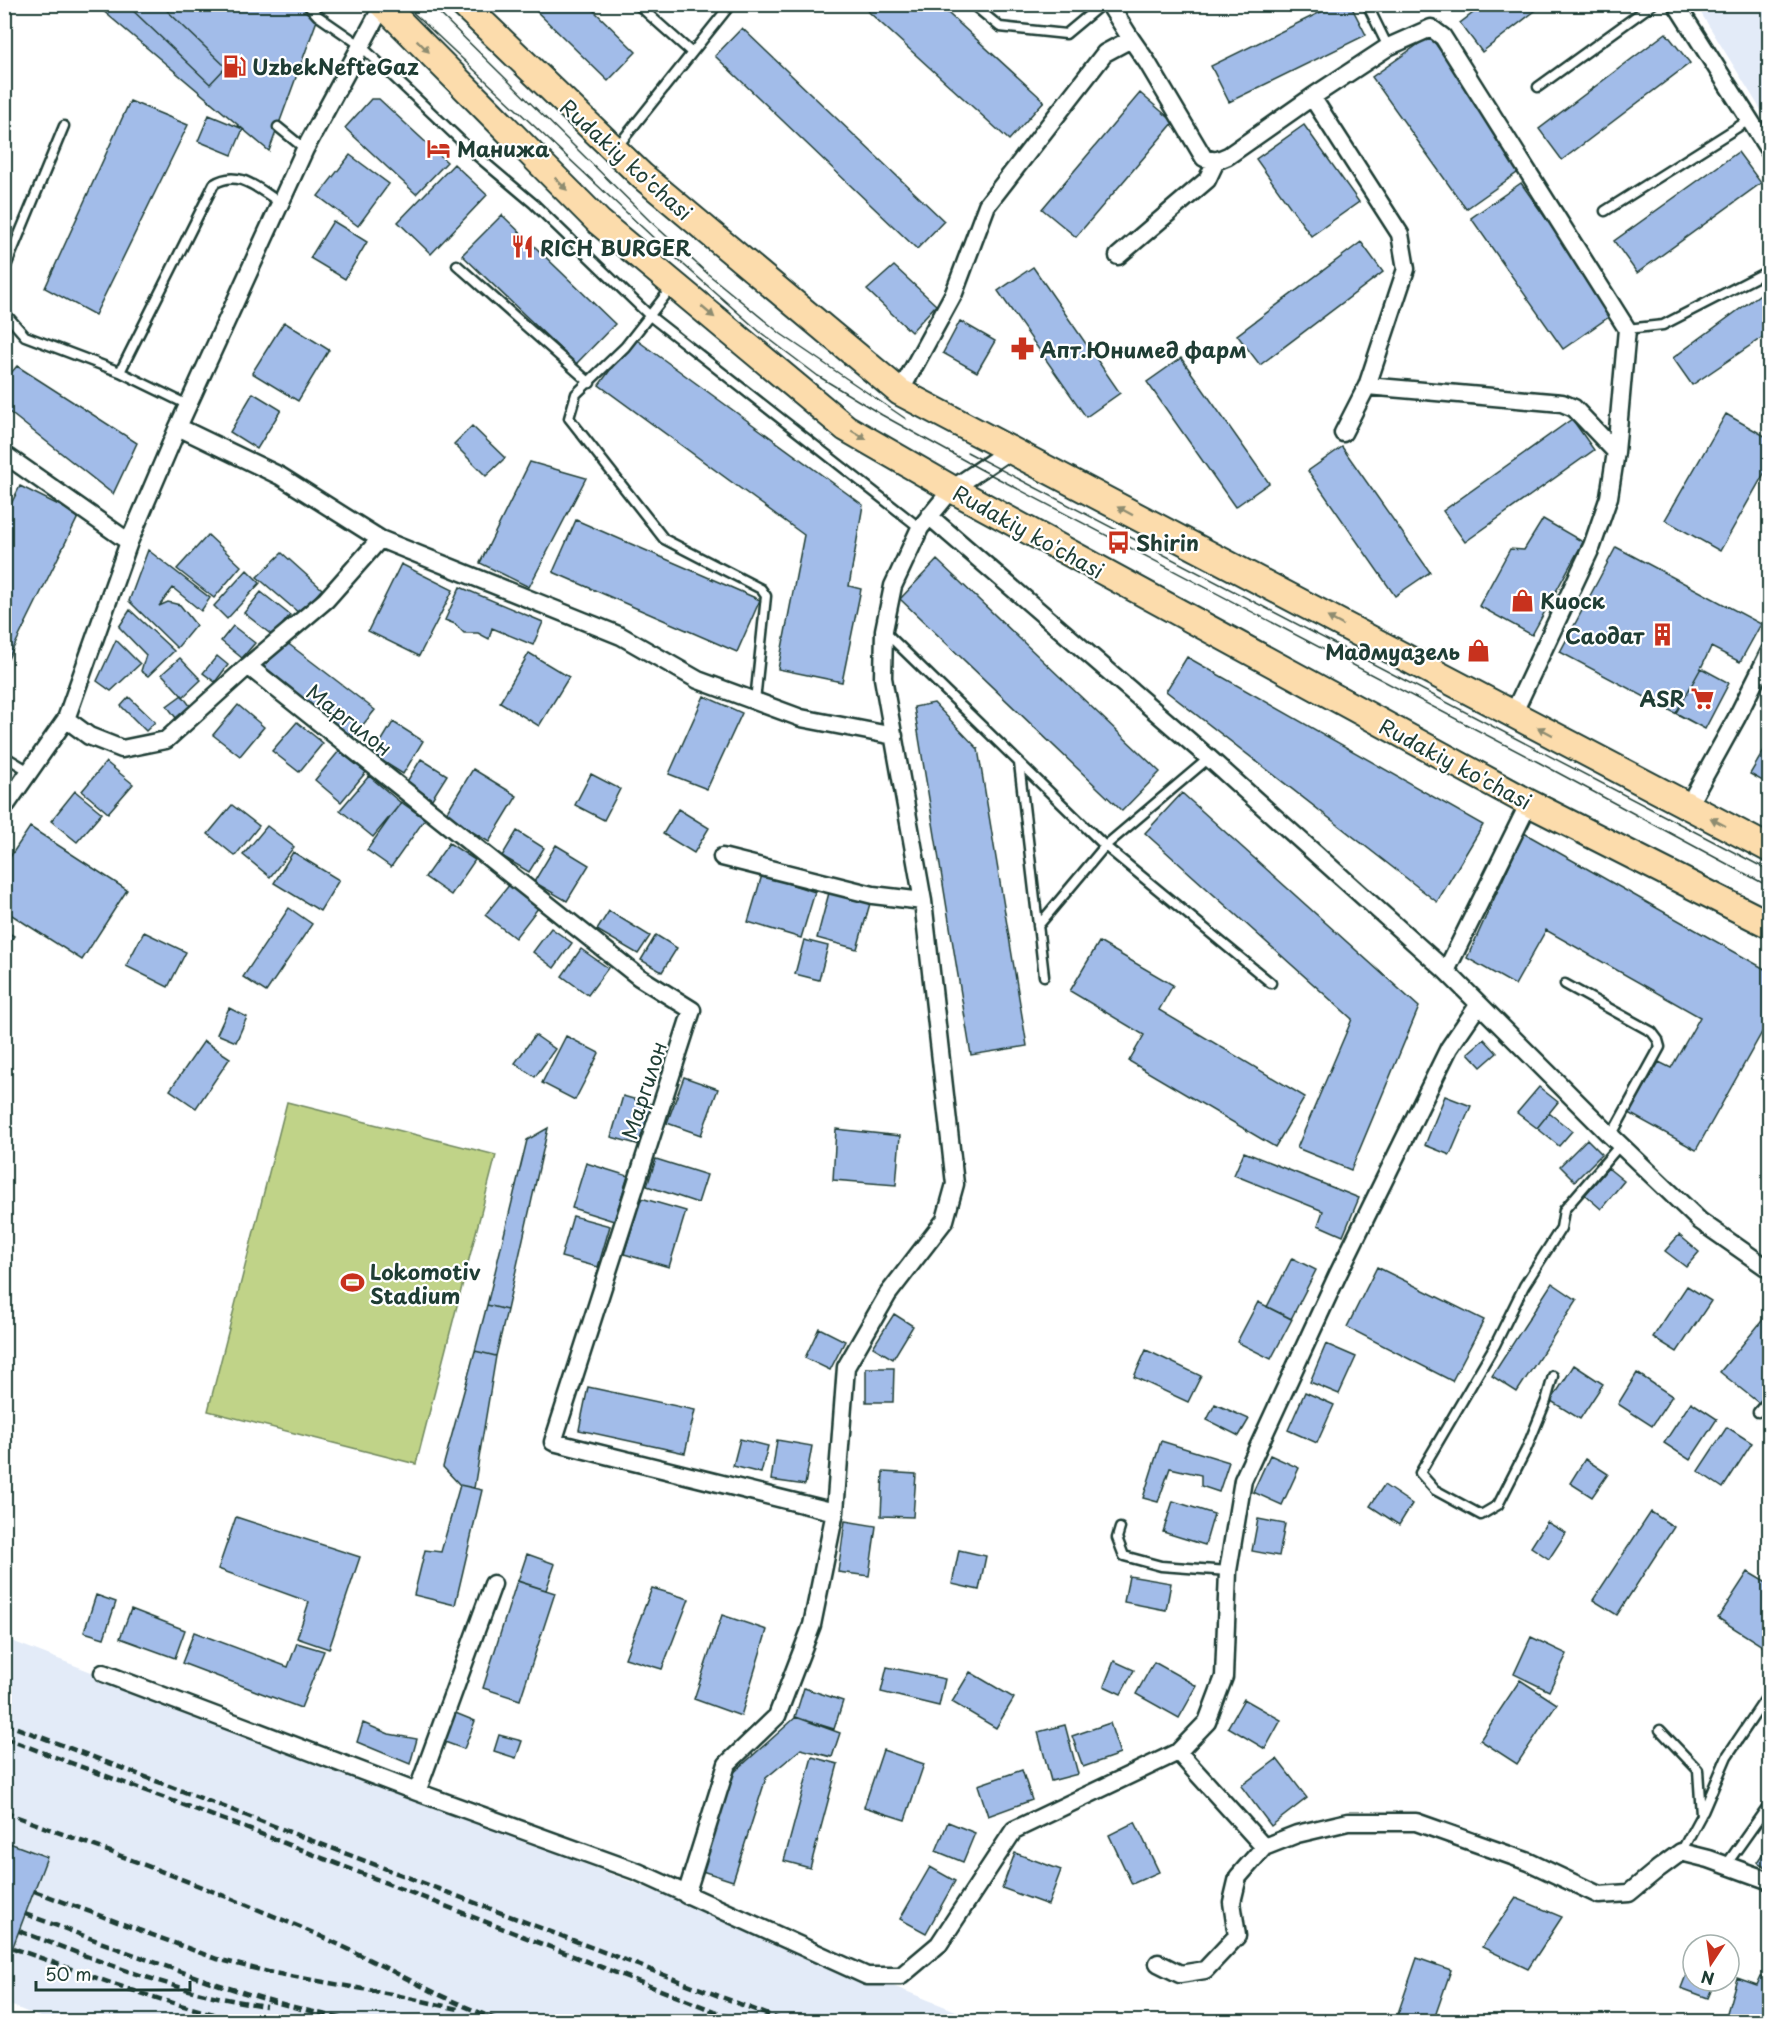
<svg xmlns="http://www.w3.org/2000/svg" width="1774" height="2026" font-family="'Playpen Sans',sans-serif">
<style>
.built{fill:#e3ebf8}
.green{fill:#c0d388;stroke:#70885e;stroke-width:1.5}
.building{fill:#a2bce9;stroke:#1f3d34;stroke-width:1.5}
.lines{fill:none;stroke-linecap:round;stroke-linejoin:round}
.lane-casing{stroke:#1f3d34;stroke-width:13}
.street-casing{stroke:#1f3d34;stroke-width:21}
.primary-casing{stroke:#1f3d34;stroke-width:30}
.lane{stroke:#fff;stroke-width:8}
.street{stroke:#fff;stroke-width:16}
.primary{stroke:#fcdcac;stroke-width:26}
.tram{stroke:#1f3d34;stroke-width:1.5}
.rail{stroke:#1f3d34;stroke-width:4.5;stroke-dasharray:9 4.5;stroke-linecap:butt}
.oneway{fill:#8e8c70}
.labels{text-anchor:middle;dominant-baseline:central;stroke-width:4.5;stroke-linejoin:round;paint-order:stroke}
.poi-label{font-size:21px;font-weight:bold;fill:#1f3d34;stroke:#fff;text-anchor:start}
.street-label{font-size:21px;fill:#1f3d34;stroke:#fff}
</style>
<rect width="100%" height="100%" fill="#fff"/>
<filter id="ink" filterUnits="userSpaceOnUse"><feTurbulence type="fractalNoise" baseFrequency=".0167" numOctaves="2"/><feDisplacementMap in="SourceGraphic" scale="12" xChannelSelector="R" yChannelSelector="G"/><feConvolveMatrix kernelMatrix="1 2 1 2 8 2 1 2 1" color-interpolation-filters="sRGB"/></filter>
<g filter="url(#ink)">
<path class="built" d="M1696 5H1769V123Z
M4 1638 639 1885 981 2021 52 2022 5 2003Z"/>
<path class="green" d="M287 1102 496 1155 416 1464 208 1411Z"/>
<path class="building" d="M95 4H323L269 151Z
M126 4H160L226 67 210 84Z
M529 4H587L636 52 608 81Z
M860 4H938L1044 101 1009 140Z
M1337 4H1350L1366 35 1229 102 1211 66Z
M1485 4H1544L1482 52 1460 23Z
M742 28 944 221 917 249 715 56Z
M1666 33 1690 63 1562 160 1539 129Z
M1430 36 1524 168 1466 209 1372 77Z
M1140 93 1174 122 1076 237 1042 209Z
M371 99H379L447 162 416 194 345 128Z
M130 101 188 125 95 315 45 288Z
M209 115 243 129 232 155 198 141Z
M1304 125 1359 202 1311 236 1256 159Z
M1738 152 1761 183 1637 273 1614 241Z
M350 155 389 184 358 226 318 196Z
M454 164 487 195 431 254 398 222Z
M1521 183 1613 314 1563 349 1471 218Z
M502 215 615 324 576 364 462 255Z
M333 221 367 242 345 279 310 258Z
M1361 242 1383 272 1260 365 1237 335Z
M894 266 936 305 911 332 867 290Z
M1033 267 1120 393 1086 417 998 291Z
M1770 287V332L1692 385 1673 358Z
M960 321 995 341 977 372 943 353Z
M284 322 329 350 298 401 252 373Z
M634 338 863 505 849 586 861 589 842 682 778 669 804 535 599 385Z
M1181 358 1269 483 1235 507 1147 382Z
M17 366 137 443 113 494 4 408V381Z
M253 393 281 410 257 449 230 432Z
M1726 414 1770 439V463L1720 551 1665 520Z
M1572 419 1594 450 1465 542 1443 511Z
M472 426 505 458 486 476 454 444Z
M1342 447 1430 572 1395 596 1308 471Z
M530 462 586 478 529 587 480 563Z
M20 486 79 515 4 667V518Z
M1543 519 1583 542 1532 635 1479 606 1510 549 1524 550Z
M576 520 760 600 737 652 553 572Z
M208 535 241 566 214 598 177 569Z
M1616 547 1761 624 1740 662 1711 647 1701 668 1729 683 1705 729 1560 652Z
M148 550 210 598 201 611 173 588 159 606 168 602 180 605 196 625 177 648 129 601Z
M282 553 322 589 300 614 257 577Z
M937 560 1160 772 1122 811 900 599Z
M401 564 453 590 419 656 368 631Z
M247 570 260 583 227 619 214 606Z
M460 587 543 622 533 645 492 628 489 639 478 633H464L455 624 445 620Z
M261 592 290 615 273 636 244 613Z
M130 610 174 651 148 676 141 671 146 655 119 627Z
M233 626 255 643 242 658 221 641Z
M116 640 140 664 111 691 97 681Z
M286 642 375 710 352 738 259 664Z
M529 653 569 677 539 726 500 702Z
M217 656 228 665 215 682 203 673Z
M1187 657 1483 825 1437 902 1166 691Z
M180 658 201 680 183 697 162 674Z
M1701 668 1729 683 1705 729 1676 713Z
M182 695 191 707 176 718 167 706Z
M704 696 742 713 707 789 669 774Z
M129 697 155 722 146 731 121 706Z
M934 703 978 749 1027 1046 971 1055 914 707Z
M238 705 264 727 240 756 213 735Z
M297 722 323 743 299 772 272 751Z
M393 722 423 741 403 774 373 755Z
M1770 740V785L1750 774Z
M339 751 366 772 341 802 315 780Z
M421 759 447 775 432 799 406 783Z
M106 762 133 784 108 813 82 791Z
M473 769 517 796 489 842 445 815Z
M591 774 620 789 604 820 575 805Z
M369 776 401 803 373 837 340 810Z
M75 791 102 813 77 842 51 821Z
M1182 793 1419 1007 1351 1170 1297 1148 1352 1019 1145 833Z
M401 802 425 819 391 867 367 850Z
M232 805 259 826 235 856 208 834Z
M678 809 709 828 694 853 663 834Z
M267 826 294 847 270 877 243 855Z
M30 827 127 890 82 960 4 910V866Z
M517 831 544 848 529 872 502 856Z
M1524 833 1770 972V1018L1696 1150 1629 1113 1659 1062 1671 1068 1700 1017 1546 930 1515 985 1467 958Z
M449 843 475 860 451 895 425 877Z
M556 845 589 865 567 901 534 882Z
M293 852 339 880 320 911 274 883Z
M762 875 815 892 801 938 748 922Z
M510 884 539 907 515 938 485 915Z
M830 889 871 900 857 949 817 938Z
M289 908 312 924 266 992 243 977Z
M609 911 650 936 638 954 597 930Z
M551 928 572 943 554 968 533 952Z
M4 930 14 936 4 952Z
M144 932 186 952 168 987 126 966Z
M656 935 677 948 662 972 641 960Z
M804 940 828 946 819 980 795 974Z
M1099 942 1173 985 1159 1010 1305 1097 1275 1147 1129 1061 1144 1035 1070 991Z
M581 949 608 968 588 995 562 976Z
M229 1008 247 1017 236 1042 217 1034Z
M535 1035 555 1049 535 1077 515 1063Z
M566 1036 599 1053 575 1100 542 1083Z
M1484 1039 1497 1053 1481 1067 1468 1053Z
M204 1041 230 1058 196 1108 170 1090Z
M684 1077 718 1089 701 1135 667 1123Z
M1539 1087 1558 1102 1537 1128 1517 1113Z
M623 1096 655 1105 644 1146 611 1137Z
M1445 1096 1471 1106 1450 1155 1425 1145Z
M1549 1113 1572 1131 1559 1146 1537 1128Z
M548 1128 507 1310 487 1305 527 1140Z
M836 1129 900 1136 896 1185 833 1180Z
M1587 1139 1602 1154 1575 1181 1560 1166Z
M1244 1152 1359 1198 1343 1236 1318 1225 1323 1211 1234 1175Z
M656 1159 707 1175 698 1203 647 1186Z
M586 1163 628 1176 614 1221 572 1208Z
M1608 1168 1624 1181 1601 1209 1585 1195Z
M641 1198 686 1211 669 1267 624 1254Z
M573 1216 610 1226 598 1267 561 1257Z
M1679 1235 1699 1252 1686 1267 1665 1251Z
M1292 1258 1316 1270 1291 1319 1267 1307Z
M1377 1267 1484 1320 1452 1381 1347 1327Z
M1552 1283 1577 1300 1517 1392 1492 1376Z
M1687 1286 1711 1301 1677 1352 1653 1337Z
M1258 1302 1292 1319 1271 1359 1237 1342Z
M487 1305 507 1310 496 1356 475 1351Z
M1770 1311V1392L1760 1404 1720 1372Z
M894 1314 913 1326 893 1359 873 1347Z
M819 1328 845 1341 830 1370 805 1358Z
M1326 1344 1356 1357 1339 1394 1310 1382Z
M1146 1350 1201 1376 1188 1402 1134 1377Z
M475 1351 496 1356 474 1488 460 1485 443 1467Z
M1574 1365 1603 1384 1580 1419 1551 1401Z
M866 1368H894L893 1402H866Z
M1637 1373 1672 1396 1652 1426 1618 1404Z
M588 1387 695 1410 685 1453 579 1430Z
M1305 1392 1334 1405 1317 1443 1288 1430Z
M1691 1402 1717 1419 1690 1460 1664 1443Z
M1215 1404 1249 1419 1239 1436 1207 1420Z
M1727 1427 1752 1443 1723 1488 1698 1471Z
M740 1439 768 1446 761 1473 733 1466Z
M777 1440 812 1446 805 1485 771 1480Z
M1161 1441 1229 1462 1219 1492 1201 1486V1475L1170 1468 1158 1502 1143 1498Z
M1270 1455 1299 1468 1282 1505 1253 1492Z
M1585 1459 1608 1474 1592 1497 1570 1483Z
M883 1472 916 1474 913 1517 881 1516Z
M460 1485 482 1490 455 1605 414 1595 425 1550 441 1552Z
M1384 1485 1412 1504 1399 1525 1370 1506Z
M1173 1501 1214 1514 1205 1545 1163 1532Z
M1651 1512 1674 1527 1617 1615 1593 1600Z
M236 1517 360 1557 329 1649 297 1638 309 1602 218 1569Z
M1258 1519 1285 1524 1279 1556 1252 1551Z
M845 1521 876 1526 869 1576 838 1572Z
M1547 1522 1566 1533 1549 1559 1531 1547Z
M959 1550 986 1556 979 1590 952 1584Z
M527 1554 555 1564 546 1590 518 1581Z
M1748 1572 1770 1585V1651L1718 1618Z
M1129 1576 1171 1583 1166 1610 1124 1602Z
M517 1581 555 1593 520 1700 483 1688Z
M652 1588 689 1599 662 1669 625 1658Z
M96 1595 116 1602 104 1638 84 1632Z
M131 1609 185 1630 175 1658 120 1638Z
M722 1615 767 1630 741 1716 694 1699Z
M194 1632 288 1667 297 1643 324 1651 301 1708 182 1663Z
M1531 1637 1567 1654 1549 1691 1514 1674Z
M1114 1661 1134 1670 1121 1694 1104 1686Z
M1154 1662 1197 1686 1179 1718 1136 1694Z
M887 1667 945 1679 939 1706 881 1692Z
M970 1672 1014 1698 996 1728 952 1702Z
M1520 1680 1557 1704 1517 1764 1480 1740Z
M804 1688 843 1701 834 1729 795 1717Z
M1244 1699 1281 1720 1265 1749 1228 1727Z
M453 1712 475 1721 464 1749 442 1741Z
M796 1717 840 1733 832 1757 801 1749 766 1778 733 1881 702 1871 730 1776Z
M363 1723 389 1734 417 1739 410 1764 357 1742Z
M1110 1723 1120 1754 1083 1767 1072 1736Z
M1065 1725 1078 1774 1051 1781 1038 1732Z
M499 1735 522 1741 516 1758 494 1751Z
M883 1750 924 1764 905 1820 864 1807Z
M812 1757 838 1764 810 1868 784 1861Z
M1277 1759 1307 1798 1271 1826 1241 1786Z
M1022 1770 1032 1800 988 1816 978 1785Z
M948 1822 975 1833 963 1862 936 1851Z
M1135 1822 1159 1872 1132 1884 1109 1835Z
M4 1841 47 1857 4 1970Z
M1770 1843V1869L1757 1862Z
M1015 1853 1061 1870 1048 1905 1002 1888Z
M930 1867 955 1881 926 1933 900 1919Z
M1516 1898 1562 1917 1528 1969 1482 1947Z
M1417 1958 1451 1970 1433 2022H1402L1396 2019Z
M1691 1962H1693V1981H1715L1708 1998 1681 1988Z
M1761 1976 1770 1978V2022H1742L1726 2016 1737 1978 1757 1985Z"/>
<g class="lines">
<defs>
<path id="lane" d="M307 4 318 16 360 45 476 155 534 204 650 316 920 528
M637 4 692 53
M972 4 1000 27 1066 34 1102 4
M1367 4 1388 47
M1538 87 1653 4
M278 127 305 149
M617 147 731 4
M1605 211 1749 120
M457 265 590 383
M4 271 64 126
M672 287 625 347 576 394 569 418 664 539 761 589 766 596 755 701
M4 312 25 336 120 372 188 405
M1627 329 1663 325 1770 270
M120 372 214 184C239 168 259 190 281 203
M884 631 1105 846 1271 983
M4 756 29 771
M1019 763 1044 976
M1038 926 1105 846 1209 758
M1565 984 1652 1032 1658 1040 1660 1047 1611 1136
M1553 1376 1546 1401 1526 1450 1498 1505 1481 1515 1435 1490 1420 1473 1495 1345 1524 1286 1561 1228 1564 1210 1620 1145
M1758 1412 1770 1398
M1120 1528 1117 1538 1124 1556 1161 1566 1228 1571
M1660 1730 1698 1770 1701 1815 1681 1852
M1703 1812 1727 1756 1770 1692
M1726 1865 1770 1803"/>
<path id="street" d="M1109 4 1131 39
M1676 4 1770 152
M1312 97 1400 234 1406 269 1367 386 1343 433
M1118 256 1207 180 1216 161
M1367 386 1562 403 1574 408 1616 452
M900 392 954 293 987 205 1105 53 1131 39 1147 62 1204 158 1216 161 1228 156 1312 97 1388 47 1431 28 1443 37 1627 329 1616 452 1609 497 1592 546 1513 714
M178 427 280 476 380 539 621 636 698 680 801 718 894 736
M4 454 129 542
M929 516 1209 758 1446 971
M248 666 639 977 692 1010 553 1442 835 1512
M66 719 89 736 122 749 166 740 248 666 326 600 380 539
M1529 803 1446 971 1611 1136 1700 1221 1770 1270
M1688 806 1736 719 1770 651
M4 808 66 719 129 542 178 427 305 149 383 5
M722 857 873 895 923 901
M103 1673 417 1792 638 1872 867 1976H901L939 1944 1014 1830 1178 1752 1207 1722 1224 1677 1228 1571 1243 1480 1338 1274 1449 1048 1479 1004
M1178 1752 1264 1847 1297 1834 1348 1822H1416L1529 1862 1599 1895 1629 1893 1658 1869 1681 1852 1709 1859 1770 1881
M417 1792 493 1584
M686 1895 727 1764 777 1716 812 1625 835 1512 846 1367 888 1294 945 1220 955 1184 923 901 883 678 884 630 893 586 920 528 952 489 1010 450
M1158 1963 1180 1974 1205 1970 1237 1936 1232 1902 1238 1877 1264 1847"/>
<path id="primary" d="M382 4 599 222 846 428 952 489 1529 803 1770 925
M463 4 642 176 900 392 1770 849"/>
</defs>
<use href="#lane" class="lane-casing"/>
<use href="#street" class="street-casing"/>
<use href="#primary" class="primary-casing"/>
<use href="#lane" class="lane"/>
<use href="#street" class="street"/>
<use href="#primary" class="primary"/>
<path class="tram" d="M404 4 659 243 760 332 818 376 882 415 980 469 1538 762 1770 887
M430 4 650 221 708 274 781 334 906 419
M967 452 1770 871"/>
<path class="rail" d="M4 1723 787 2022
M4 1738 243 1827 742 2022
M4 1812C110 1852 215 1890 318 1935 381 1963 439 1999 504 2022
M34 1891 217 1959 268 1972 391 1994 458 2009
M25 1914C135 1954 245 2001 361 2022
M19 1931C100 1961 180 1994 266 2006
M13 1948C92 1976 170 2007 252 2022"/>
</g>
<defs><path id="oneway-solid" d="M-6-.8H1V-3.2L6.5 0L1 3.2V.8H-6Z" transform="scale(1.5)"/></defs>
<g class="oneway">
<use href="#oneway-solid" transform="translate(423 46) rotate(45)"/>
<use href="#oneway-solid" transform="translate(561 184) rotate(45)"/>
<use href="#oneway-solid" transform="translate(708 312) rotate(40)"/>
<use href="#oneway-solid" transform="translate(859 435) rotate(30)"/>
<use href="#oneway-solid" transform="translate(1125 511) rotate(-152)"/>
<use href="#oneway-solid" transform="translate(1335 621) rotate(-152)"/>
<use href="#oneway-solid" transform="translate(1545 731) rotate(-152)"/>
<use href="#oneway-solid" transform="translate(1718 822) rotate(-152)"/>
</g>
</g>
<defs>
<symbol id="fuel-bare" viewBox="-9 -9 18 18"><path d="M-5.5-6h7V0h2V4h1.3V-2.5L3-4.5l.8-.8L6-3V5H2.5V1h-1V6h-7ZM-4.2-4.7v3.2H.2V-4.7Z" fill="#c8321e" stroke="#fff" stroke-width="2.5" paint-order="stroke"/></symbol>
<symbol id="hotel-bare" viewBox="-9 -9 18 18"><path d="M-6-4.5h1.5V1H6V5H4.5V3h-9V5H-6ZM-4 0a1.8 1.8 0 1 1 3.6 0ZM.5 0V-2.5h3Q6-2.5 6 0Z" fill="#c8321e" stroke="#fff" stroke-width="2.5" paint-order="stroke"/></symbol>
<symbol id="restaurant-bare" viewBox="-9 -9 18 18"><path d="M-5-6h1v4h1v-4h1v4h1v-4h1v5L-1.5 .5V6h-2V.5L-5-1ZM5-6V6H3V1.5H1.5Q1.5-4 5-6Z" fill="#c8321e" stroke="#fff" stroke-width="2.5" paint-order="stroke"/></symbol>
<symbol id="pharmacy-bare" viewBox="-9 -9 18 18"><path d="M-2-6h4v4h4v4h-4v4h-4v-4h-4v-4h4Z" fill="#c8321e" stroke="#fff" stroke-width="2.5" paint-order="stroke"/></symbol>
<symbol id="bus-bare" viewBox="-9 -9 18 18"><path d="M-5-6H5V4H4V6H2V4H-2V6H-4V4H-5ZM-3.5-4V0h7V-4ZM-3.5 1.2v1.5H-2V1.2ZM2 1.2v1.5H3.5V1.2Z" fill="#c8321e" stroke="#fff" stroke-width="2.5" paint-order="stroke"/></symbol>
<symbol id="shop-bare" viewBox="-9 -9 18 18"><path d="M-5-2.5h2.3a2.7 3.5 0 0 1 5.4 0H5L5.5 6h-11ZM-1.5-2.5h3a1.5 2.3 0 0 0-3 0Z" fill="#c8321e" stroke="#fff" stroke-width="2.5" paint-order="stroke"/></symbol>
<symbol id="building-bare" viewBox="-9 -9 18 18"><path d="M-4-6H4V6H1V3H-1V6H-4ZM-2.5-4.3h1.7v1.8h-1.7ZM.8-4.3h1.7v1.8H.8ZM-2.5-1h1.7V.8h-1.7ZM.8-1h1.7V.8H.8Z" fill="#c8321e" stroke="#fff" stroke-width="2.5" paint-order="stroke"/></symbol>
<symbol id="supermarket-bare" viewBox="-9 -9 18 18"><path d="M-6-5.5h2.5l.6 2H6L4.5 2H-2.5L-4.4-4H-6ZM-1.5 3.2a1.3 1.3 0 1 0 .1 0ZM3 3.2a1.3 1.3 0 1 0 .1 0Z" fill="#c8321e" stroke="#fff" stroke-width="2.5" paint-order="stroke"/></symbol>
<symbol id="stadium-bare" viewBox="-9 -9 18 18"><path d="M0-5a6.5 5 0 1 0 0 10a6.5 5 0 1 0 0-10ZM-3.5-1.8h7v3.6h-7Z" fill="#c8321e" stroke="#fff" stroke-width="2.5" paint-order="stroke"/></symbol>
</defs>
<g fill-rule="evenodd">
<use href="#fuel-bare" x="218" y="50" width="33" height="33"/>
<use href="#hotel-bare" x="422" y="132" width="33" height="33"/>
<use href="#restaurant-bare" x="506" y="230" width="33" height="33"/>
<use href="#pharmacy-bare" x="1006" y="332" width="33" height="33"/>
<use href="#bus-bare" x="1102" y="526" width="33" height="33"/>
<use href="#shop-bare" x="1506" y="584" width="33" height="33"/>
<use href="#building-bare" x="1646" y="618" width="33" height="33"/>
<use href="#shop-bare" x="1462" y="634" width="33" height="33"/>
<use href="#supermarket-bare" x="1686" y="682" width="33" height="33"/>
<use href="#stadium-bare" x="336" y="1266" width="33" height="33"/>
</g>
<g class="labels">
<g class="poi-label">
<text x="252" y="66">UzbekNefteGaz</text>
<text x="457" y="148">Манижа</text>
<text x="540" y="247">RICH BURGER</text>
<text x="1040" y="349">Апт.Юнимед фарм</text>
<text x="1136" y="542">Shirin</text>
<text x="1540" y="600">Киоск</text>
<text x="1644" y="635" text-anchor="end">Саодат</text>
<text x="1460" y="651" text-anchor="end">Мадмуазель</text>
<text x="1685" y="698" text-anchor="end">ASR</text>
<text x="370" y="1271">Lokomotiv<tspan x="370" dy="24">Stadium</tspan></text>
</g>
<g class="street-label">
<text transform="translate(627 159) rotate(42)">Rudakiy ko'chasi</text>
<text transform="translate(1029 531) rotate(29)">Rudakiy ko'chasi</text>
<text transform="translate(350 719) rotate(38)">Маргилон</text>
<text transform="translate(1456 763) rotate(28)">Rudakiy ko'chasi</text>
<text transform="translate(643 1090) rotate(-72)">Маргилон</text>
</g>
</g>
<rect width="1774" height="2026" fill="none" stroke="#fff" stroke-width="24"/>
<rect x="12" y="12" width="1750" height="2002" fill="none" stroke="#1f3d34" stroke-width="2" filter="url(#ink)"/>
<g transform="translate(1711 1963) rotate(193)"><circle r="28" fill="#ffffff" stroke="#a5b1ae" stroke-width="1.5"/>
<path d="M0-4.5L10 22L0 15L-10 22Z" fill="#c8321e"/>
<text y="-9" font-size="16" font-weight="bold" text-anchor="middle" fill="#1f3d34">N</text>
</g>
<path d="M36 1981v9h154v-9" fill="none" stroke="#1f3d34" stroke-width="3"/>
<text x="45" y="1981" font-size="18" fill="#1f3d34" stroke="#ffffff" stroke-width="4.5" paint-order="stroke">50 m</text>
</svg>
